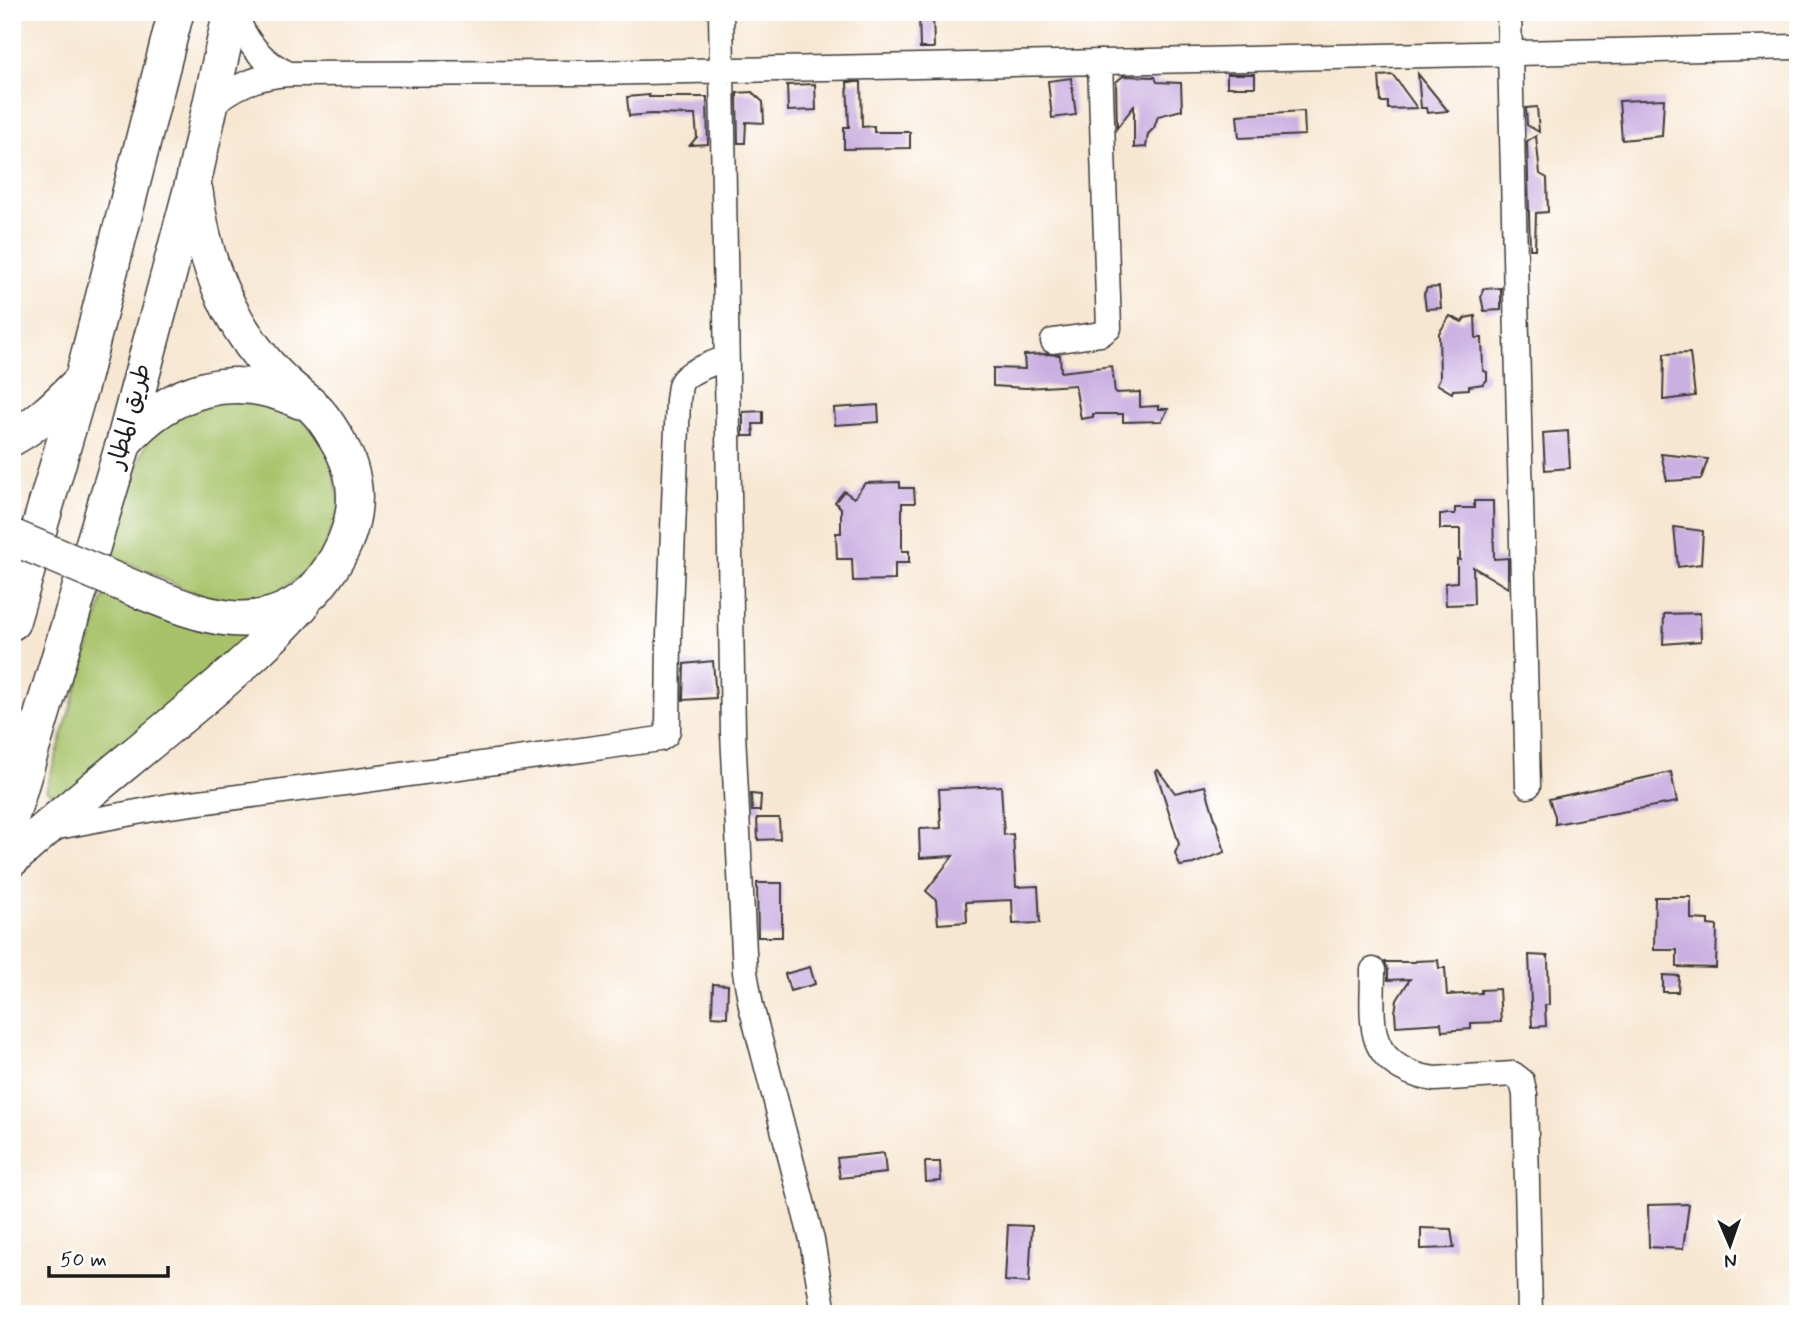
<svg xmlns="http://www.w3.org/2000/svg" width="1810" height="1326" font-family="Mynerve,'Playpen Sans Arabic',sans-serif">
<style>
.green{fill:#a7c269;stroke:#626f42;stroke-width:2}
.building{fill:#caafe1}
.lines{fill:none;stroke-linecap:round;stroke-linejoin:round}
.minor-casing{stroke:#3d3a37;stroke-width:27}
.highway-casing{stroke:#3d3a37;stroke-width:38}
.minor{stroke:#fff;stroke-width:24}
.highway{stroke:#fff;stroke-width:35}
.highway-bridge-casing{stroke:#3d3a37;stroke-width:38;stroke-linecap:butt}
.highway-bridge{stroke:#fff;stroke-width:35}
.labels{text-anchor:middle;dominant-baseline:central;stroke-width:5;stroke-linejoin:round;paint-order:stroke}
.street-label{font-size:24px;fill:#1c1c1c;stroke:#fff}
</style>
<rect width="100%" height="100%" fill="#fff"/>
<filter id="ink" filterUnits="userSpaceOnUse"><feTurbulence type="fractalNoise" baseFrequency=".0143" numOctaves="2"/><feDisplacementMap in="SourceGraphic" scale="14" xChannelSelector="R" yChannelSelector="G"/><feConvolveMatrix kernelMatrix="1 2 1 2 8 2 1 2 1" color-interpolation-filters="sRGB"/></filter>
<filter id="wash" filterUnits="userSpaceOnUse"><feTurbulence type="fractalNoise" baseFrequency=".00686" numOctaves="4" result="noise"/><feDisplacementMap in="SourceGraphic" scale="28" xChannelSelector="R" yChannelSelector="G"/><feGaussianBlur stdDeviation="1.57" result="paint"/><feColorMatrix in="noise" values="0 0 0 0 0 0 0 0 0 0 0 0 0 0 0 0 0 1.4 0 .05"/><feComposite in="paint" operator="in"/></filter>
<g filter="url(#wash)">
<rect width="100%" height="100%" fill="#f7e7d2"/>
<path class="green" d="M200 398 290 408 327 444 341 505 321 557 299 577 274 595 247 600 217 599 186 590 146 570 111 557 138 463 152 430Z
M106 589 264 631 63 800 46 790Z"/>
<g id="blocks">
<path class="building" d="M919 13H933L934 48H920Z
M1227 74H1255V87H1227Z
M1418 74 1448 111 1427 113 1426 108H1421Z
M1393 75 1417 108 1388 109V102H1381L1379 76Z
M1123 76 1155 77 1157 82 1181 83 1182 110 1158 116 1154 128 1148 134 1146 147 1134 148V106L1117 128 1116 82Z
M1071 78 1076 115 1052 118 1048 81Z
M847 82H861L862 127 874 126V132H910V148L844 149V127H849Z
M815 84 816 110 788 111 787 85Z
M752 92 763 102 764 123 746 122 745 143H738L737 93Z
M649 95V97H707L708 144 690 145 697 137 695 115 651 114 629 116 627 97Z
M1664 99 1662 136 1622 140 1619 101Z
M1537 107 1539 132 1527 125 1526 108Z
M1304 111 1305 135 1239 138 1237 115Z
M1536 136 1540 174 1547 178 1548 212 1536 213 1535 249H1530L1527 141Z
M1439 287 1441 308 1426 309 1424 294 1427 288Z
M1501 288V310L1484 311 1481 297 1483 289Z
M1450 316 1462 322 1465 318 1475 316 1476 338H1482L1483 371 1487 372V380L1483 384 1469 386V389L1453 390 1452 393 1437 384 1440 378 1439 333Z
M1690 353 1695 396 1663 400 1664 354Z
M1046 354 1060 355 1061 372 1112 366 1115 393 1140 392V407L1158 406V409H1168L1162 421 1123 422V414H1093V417L1081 419 1075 385 1026 388 993 386V368L1025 369 1024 355Z
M878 405 879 422 835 425 834 408Z
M763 411V424H753L754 436H743V412Z
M1568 431 1570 468 1545 470 1543 433Z
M1661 454 1708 459 1701 479 1667 481Z
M900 482V488H914L915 503H902V551H909V563H895V580L853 581 852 559H837L836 533H841V508L835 502 844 491 854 498 865 483Z
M1474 501H1493L1494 559 1508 558V588L1473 567 1474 604 1446 605 1445 583 1457 582V559L1460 560V529H1440V514H1455V508H1474Z
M1674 527 1703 531 1701 564 1678 567Z
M1700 613 1701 641 1663 644 1664 614Z
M713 661 716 698 683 700 684 664Z
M1158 770 1175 793 1205 786 1225 852 1193 864 1180 866 1175 853 1179 844 1156 771Z
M1671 772 1677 802 1555 824V816L1549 799Z
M1001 786 1004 835 1013 834 1016 887 1038 886 1040 923 1013 924 1012 900 966 902 967 922 938 924 936 900 926 891 953 856 920 858 919 829 941 828 939 789Z
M751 794 761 795 760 811H752Z
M757 818H779L780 839 758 840Z
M757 883H782V937H758Z
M1655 897H1691V919L1708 920V925L1717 926 1716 968 1677 967V950H1654Z
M1529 955 1548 956 1549 1005H1545L1546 1026 1532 1027Z
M1438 960 1439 968H1445L1447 995 1481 993V990L1499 989 1501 1022 1471 1023V1029L1442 1031 1441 1023 1396 1026 1395 1012 1397 1000 1410 979 1388 980V970L1385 962H1415L1416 961Z
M810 967 815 984 790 991 785 974Z
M1663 975 1679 976 1678 992H1663Z
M713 984 728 985 727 1017 712 1016Z
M884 1153 886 1173 840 1178 837 1158Z
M925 1162H940L941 1181 926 1182Z
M1689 1204 1683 1249 1649 1247 1648 1205Z
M1008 1225 1032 1226 1029 1283 1005 1281Z
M1421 1228 1451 1229 1454 1248 1421 1249Z"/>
</g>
</g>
<g filter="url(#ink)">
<use href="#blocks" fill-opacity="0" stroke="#3d3a37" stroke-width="2"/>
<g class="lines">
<defs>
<path id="minor" d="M235 12C244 41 261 61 289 74
M721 12 733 733 745 972 751 1006 812 1240 824 1314
M1509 12 1528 786
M210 107C233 86 257 76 289 74L593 73 1798 47
M1053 341 1101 334 1109 328 1100 62
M47 829 169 806 344 783 660 739 666 735 668 730 669 635 678 400C679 395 679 387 681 383 687 371 714 363 726 358
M1373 970C1373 991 1370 1022 1377 1041 1386 1065 1412 1076 1435 1079L1513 1074 1522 1081 1525 1095 1530 1314"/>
<path id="highway" d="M12 438C38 424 58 404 79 383
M124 442C171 389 233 369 300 401
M138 590C196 613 258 641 312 592 322 582 330 570 337 558 360 517 361 478 336 438 330 428 323 416 314 408 304 398 292 390 282 380 271 370 260 356 251 344 218 297 202 248 195 191
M12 622 82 381 176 12
M12 814 124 442 194 179 231 12
M12 859C63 812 118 769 171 725 217 687 262 650 301 606"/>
</defs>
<use href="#minor" class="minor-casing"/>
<use href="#highway" class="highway-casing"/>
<use href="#minor" class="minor"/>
<use href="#highway" class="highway"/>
<defs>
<path id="highway-bridge" d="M12 537 138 590"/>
</defs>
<use href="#highway-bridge" class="highway-bridge-casing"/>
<use href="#highway-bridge" class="highway-bridge"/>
</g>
</g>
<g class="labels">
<g class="street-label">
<text transform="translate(130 416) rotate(-75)">طريق المطار</text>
</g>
</g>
<rect width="1810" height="1326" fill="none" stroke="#fff" stroke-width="42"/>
<g transform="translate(1730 1245) rotate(178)" stroke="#ffffff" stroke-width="5" paint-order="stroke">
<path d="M0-5L12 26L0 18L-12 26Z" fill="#1c1c1c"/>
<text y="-10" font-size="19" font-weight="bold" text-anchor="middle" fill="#1c1c1c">N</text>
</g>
<path d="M49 1266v10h119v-10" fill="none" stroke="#1c1c1c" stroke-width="3.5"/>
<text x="60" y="1266" font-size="21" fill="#1c1c1c" stroke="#ffffff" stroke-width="5" paint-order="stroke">50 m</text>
</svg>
